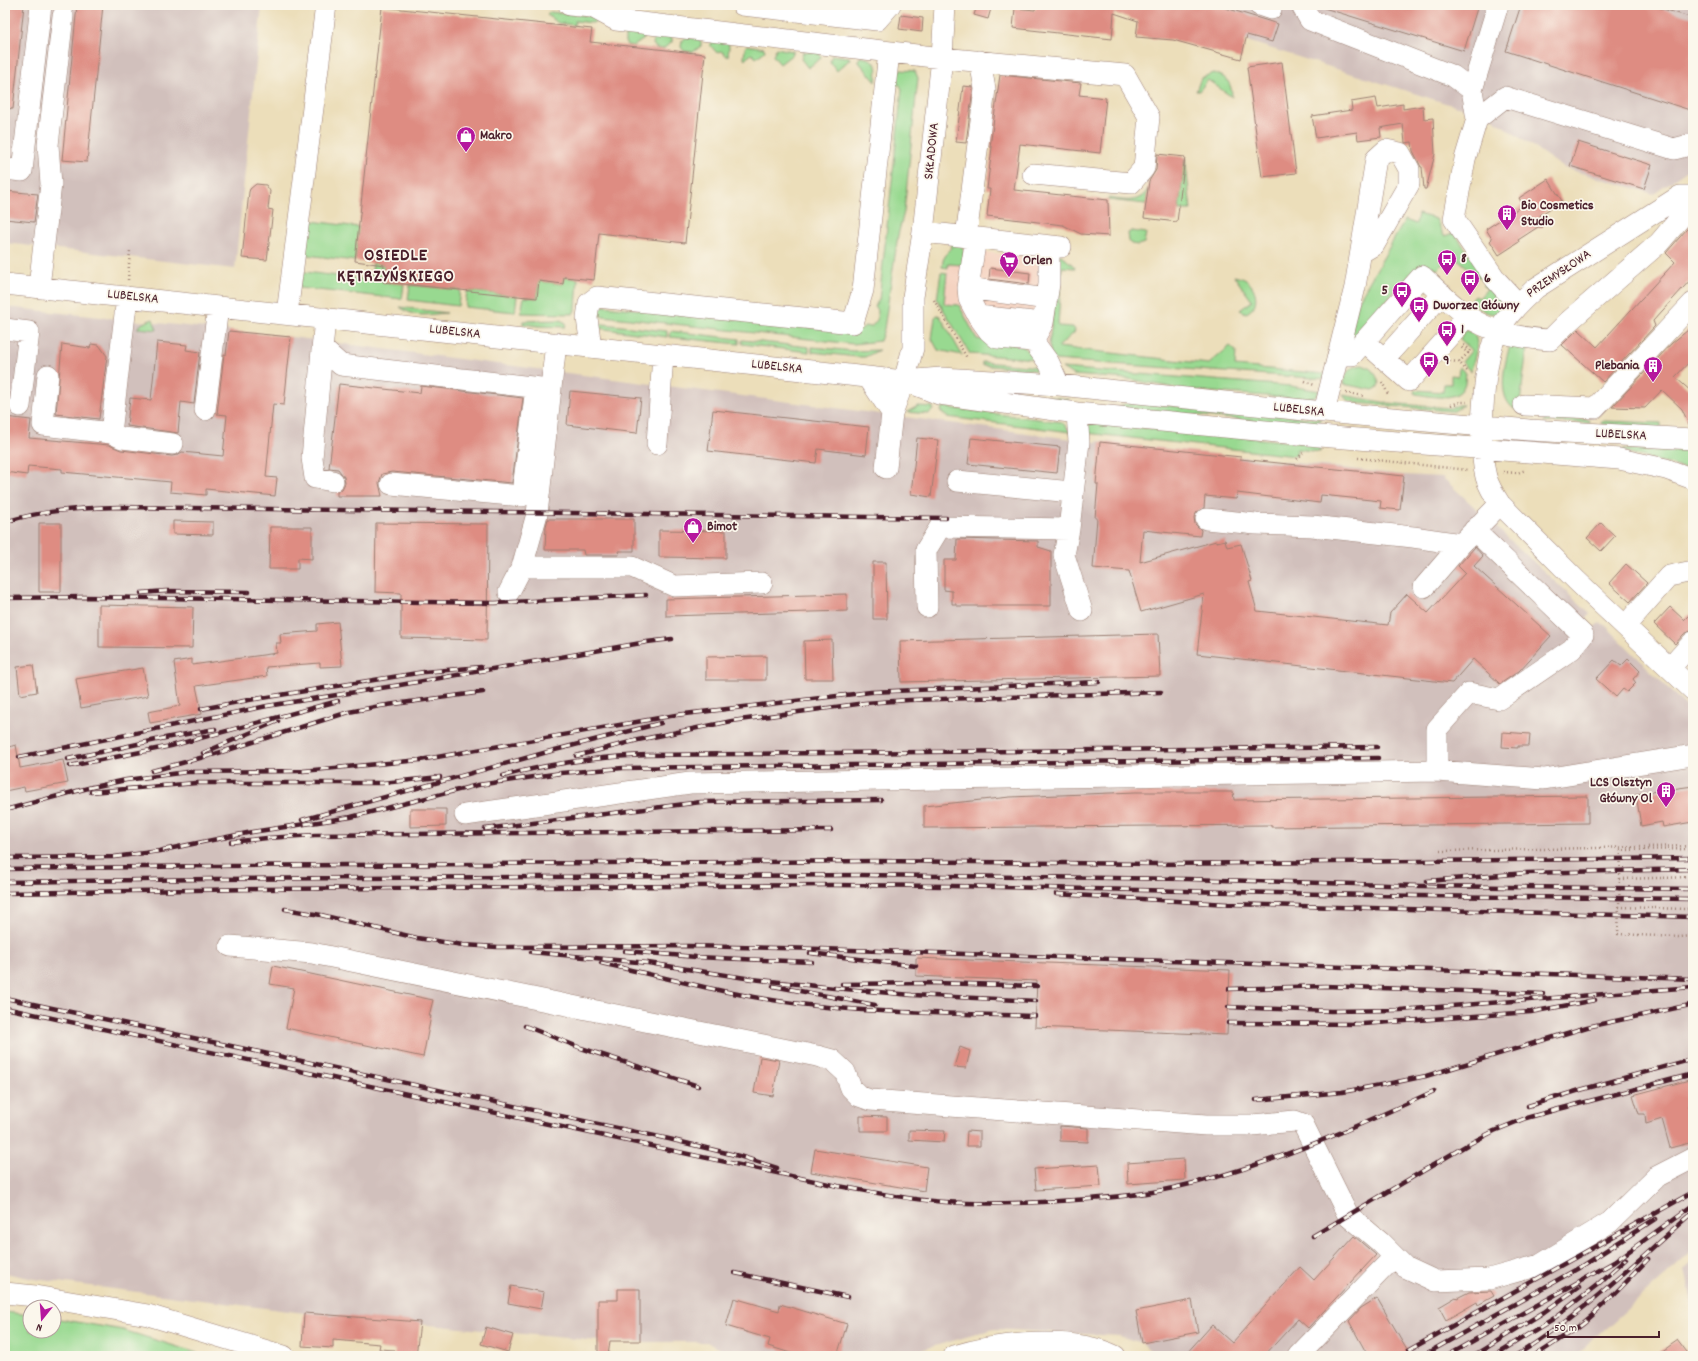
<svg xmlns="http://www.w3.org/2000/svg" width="1698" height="1361" font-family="Dekko,sans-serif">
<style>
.built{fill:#f5d3c1}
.industrial{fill:#d1c0bc}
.green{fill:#98d990;stroke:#717c5e}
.building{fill:#de8c82}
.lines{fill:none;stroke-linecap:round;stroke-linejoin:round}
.minor-casing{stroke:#9b7e72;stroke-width:22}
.path{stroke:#9b7e72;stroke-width:2.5;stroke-dasharray:1 3;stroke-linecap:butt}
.minor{stroke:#fff;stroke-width:21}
.rail-casing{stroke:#4a1f2b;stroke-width:4.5}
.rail{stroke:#fbf7ec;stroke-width:3;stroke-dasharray:9;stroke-linecap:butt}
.labels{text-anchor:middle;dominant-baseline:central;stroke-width:3.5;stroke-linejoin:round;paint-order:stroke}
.poi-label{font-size:14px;font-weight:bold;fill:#4a1f2b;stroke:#fbf7ec;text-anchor:start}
.street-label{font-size:14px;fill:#4a1f2b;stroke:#fbf7ec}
.district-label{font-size:18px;font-weight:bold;letter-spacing:1px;fill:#4a1f2b;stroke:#fbf7ec}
</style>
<rect width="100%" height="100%" fill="#fbf7ec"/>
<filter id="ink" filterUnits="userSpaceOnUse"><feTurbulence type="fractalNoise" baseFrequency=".025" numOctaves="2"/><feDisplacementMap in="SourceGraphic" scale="8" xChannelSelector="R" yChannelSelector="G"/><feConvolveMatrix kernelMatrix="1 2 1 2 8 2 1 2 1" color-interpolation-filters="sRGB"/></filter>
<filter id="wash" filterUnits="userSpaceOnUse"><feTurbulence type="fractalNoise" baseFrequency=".012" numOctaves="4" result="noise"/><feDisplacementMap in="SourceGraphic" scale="16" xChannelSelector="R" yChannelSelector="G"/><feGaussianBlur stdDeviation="0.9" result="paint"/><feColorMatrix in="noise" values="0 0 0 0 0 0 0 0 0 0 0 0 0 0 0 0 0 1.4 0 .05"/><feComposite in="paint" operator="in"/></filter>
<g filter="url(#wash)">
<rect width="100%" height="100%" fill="#ecdeba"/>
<path class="built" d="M964 250 1060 260 1050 348 977 339 959 305 944 304 948 264Z"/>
<path class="industrial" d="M5 5H262L235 269 5 243Z
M1011 5H1693V166L1654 194 1564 168 1490 117 1177 19Z
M5 307 291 337 1096 442 1099 441 1404 475 1442 477 1590 614 1584 622 1592 629 1600 622 1606 626 1693 713V1250L1575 1356H1156L1142 1343 1119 1336 994 1329 900 1356H734L707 1342H608L304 1313 34 1279 5 1273Z
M1693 1262V1308L1685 1269Z"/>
<path class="green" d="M550 12 592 16 598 19 593 23 575 21 574 25 558 23 547 15Z
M629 30 641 32 644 36V39L634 46 627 45 625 42V33Z
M659 34 669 35 672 38V42L663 49 656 48 653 44 654 35Z
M684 38H698L701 42V46L693 52 684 51 681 47 682 40Z
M712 41 728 42 729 46 728 57 721 51 717 53 710 45Z
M747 45 764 48 765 51 756 58 752 54 745 59 744 58 745 48Z
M776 48 793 51V54L780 64 773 56Z
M803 52H819L821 58 808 68 801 59Z
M832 55 849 57 850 59 837 71 830 62Z
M860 57C879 59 877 66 876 82L858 61Z
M900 70 915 71 918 78 904 212 898 235 884 329 880 341 853 344 594 315 595 305 857 332 865 326 871 327 877 320 878 311 874 306 879 300 902 89 899 84 896 87V76Z
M1213 73C1227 76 1232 84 1232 97L1208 80 1199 91H1196L1201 78Z
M1185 157 1191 210H1179Z
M1148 189 1146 204 1108 200V198C1123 200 1139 205 1148 189Z
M1418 214 1436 219 1444 236 1454 233 1503 301 1502 309C1491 321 1479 307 1471 300L1475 295 1479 298 1487 289 1483 285 1485 283 1452 254 1437 270C1430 264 1423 264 1415 269L1360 329 1349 348 1356 305 1405 220 1416 224Z
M311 221 359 227 355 261 307 255 305 253 308 226Z
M1132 231 1146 233 1144 243 1138 245 1131 244 1129 241 1128 233Z
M952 244H960L964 250 963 265 948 264V268L942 267 944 256 951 249Z
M1060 254 1075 267V268L1062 267 1058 326 1073 327 1075 330 1074 333 1058 347 1209 364 1230 346 1236 351 1235 366 1327 374 1326 379 1055 360 1051 354 1049 344Z
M373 263 384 265 383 282 404 284 402 299 299 288 300 274 305 272 371 280Z
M941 272 947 273 944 304 959 305 977 339 1018 345 1024 347 1035 359 970 354 937 299Z
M1234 276C1238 277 1243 278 1246 280 1258 289 1260 307 1246 313L1240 310 1252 301Z
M564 277 578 279 576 308 573 314 521 313 524 297 537 298 539 281 563 284Z
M410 285 460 290 458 306 408 300Z
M467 291 517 296 515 312 465 307Z
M400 307 447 313C428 314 416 319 400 307Z
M937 315 940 316 962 355 938 350 932 339 935 317Z
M153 319 157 330 137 328 143 323Z
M560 320 566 323 565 327 538 326 523 324V321Z
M594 323 667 331V337L597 328Z
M1465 330C1486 335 1473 357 1471 372L1462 362 1472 350 1460 339Z
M671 331 739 339V344L670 337Z
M742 340 809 347V352L742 344Z
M1511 342 1527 348 1519 411C1494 403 1505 361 1511 342Z
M812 347 853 351 879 350 865 357H857L812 352Z
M982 362 1040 367 1042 371 982 365Z
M1362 365C1372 368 1377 374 1379 384L1377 388 1373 390 1343 384C1345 372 1350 367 1362 365Z
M1459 367 1466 373C1465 377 1466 382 1464 386 1457 403 1430 396 1416 394L1414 393 1415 390 1443 392 1444 384H1451V375L1458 376Z
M1062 368 1291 386 1320 391 1315 397 1307 399 1185 390 1129 379 1073 375Z
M945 385 1069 399 1067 403Z
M1343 395 1387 403 1450 408 1459 405H1463L1454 411H1449L1357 403 1347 400Z
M1140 403 1322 419 1319 422 1291 425 1118 407 1125 404Z
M918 406 933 407V410L928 414 907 412Z
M942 407 1062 422 1071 432 947 417 941 412Z
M1546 418 1590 420 1589 423 1544 422Z
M1602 421 1661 423V428L1601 424Z
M1092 423 1315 444 1320 449V452L1297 449 1296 456 1086 433V428Z
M1624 449 1673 451 1693 449V471L1623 451Z
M5 1312 30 1315V1331H54V1318L123 1330 207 1356H5Z"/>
<g id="blocks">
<path class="building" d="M5 5H24L13 109 5 108Z
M77 5H103L87 162 62 160Z
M977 5H992L988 19 974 15Z
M1036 5H1216L1278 24 1272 42 1247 35 1241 59 1173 40 1136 37 1138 21 1114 13 1112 39 1013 28 1015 8 1035 10Z
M1324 5H1478L1464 51 1324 8Z
M1521 5H1650L1693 18V111L1506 51Z
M382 7 592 29 590 42 705 54 685 243 599 233 594 280 564 277 563 284 539 281 537 298 383 282 384 265 355 261Z
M901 15 923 18 922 32 899 29Z
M1282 62 1296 173 1262 177 1247 67Z
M1000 75 1081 83 1079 95 1106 98 1100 153 1020 144 1014 190 1108 200 1109 236 1081 234 1063 225 987 216 990 189H987L992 147H990Z
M963 86 973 87V89L966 143 956 142Z
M1376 98 1378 108 1403 104V109L1423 106 1424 119 1433 118 1435 154 1426 189H1424L1422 167H1421L1413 151 1412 142 1405 143 1403 124 1380 128 1381 137 1358 140 1357 132 1316 138 1312 116 1352 110 1351 102Z
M1578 142 1652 165 1644 189 1570 166Z
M1157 154 1185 157 1177 222 1144 218 1149 181 1156 170Z
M1548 179 1562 201 1540 215 1543 227H1538L1518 240 1519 242 1499 255 1490 241 1492 239 1486 229 1523 205 1519 198Z
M256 184 266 185 270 191 268 209 273 210 267 260 242 258 249 192 250 189Z
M5 191 38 194 34 222 5 219Z
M1693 222V277L1653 321 1655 326 1603 382 1562 345 1578 329 1597 347 1675 262 1666 253Z
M990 268 1030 273 1029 284 989 279Z
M1693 326V358L1675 377 1693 393V427H1690L1682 409 1662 390 1645 408 1612 407 1672 343Z
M229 331 291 337 284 405 273 404 266 477 277 478 275 496 206 489V495L170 492 171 482 62 472V469L28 466 27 475 5 472V417L31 420 29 438 109 445 121 450 172 456 177 455 182 452 223 456 227 415 217 414 224 354 226 355Z
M157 342 187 345 186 350 200 352 194 404 181 402 178 433 127 426 130 398 151 400Z
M62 344 90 348 91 344 99 345 107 356 99 419 56 414Z
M339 384 420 393 421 386 523 398 512 483 392 472 382 474 379 483 382 496H337V492L342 489 345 483 344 477 338 469 329 468Z
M570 391 641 398 637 433 567 425Z
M713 410 869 427 866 455 818 449 816 463 708 451Z
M917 438 938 440 931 497 911 494Z
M971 438 1060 447 1057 473 968 464Z
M1100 442 1241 457 1240 459 1404 476 1400 510 1380 508 1381 501 1321 495 1320 503 1237 493 1236 499 1205 496 1204 508 1197 512 1194 517 1195 524 1201 530 1200 536 1143 530 1140 562 1216 541 1217 542 1225 540 1227 547 1241 544 1252 581 1249 582 1257 611 1388 625 1390 613 1407 594 1428 613 1465 573 1458 566 1475 547 1483 556 1474 566 1551 636 1519 671 1500 684 1473 659 1452 683 1197 654 1204 594 1141 612 1129 571 1093 568 1097 518H1095L1098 484H1096Z
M548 519H634V551H618L619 555H584L583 550H545L546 526Z
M173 521 213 522V535L173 534Z
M39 523H61V592H39Z
M376 523 488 524 487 640 401 638V593L375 592Z
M1601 523 1615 536 1601 551 1587 538Z
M270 527H312V559L298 558V569H269Z
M659 530 726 531V558L659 557Z
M957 539 1038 541V547L1051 551V606H956V604H952V591L944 590V560H956Z
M873 562H886L887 619H873Z
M1626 564 1647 583 1630 602 1609 583Z
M847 594V611L666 616V599Z
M99 605 193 607 192 648 99 647Z
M1670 607 1684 620 1693 611V630L1684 634 1675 644 1654 624Z
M338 622 342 666 320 667V663L266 667 267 676 196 686 202 714 150 723 148 712 180 706 174 662 192 659V665L277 653 276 643H281L280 634 317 631V624Z
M1158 634 1160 676 901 682 900 641Z
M832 640 833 679H805L804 641Z
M766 656V680H706V657Z
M1628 659 1640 671 1633 679 1636 683 1627 692 1623 689 1616 697 1596 679 1614 660 1621 666Z
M33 665 37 692 20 695 17 667Z
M143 668 148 696 81 708 76 679Z
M1503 732 1530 734 1529 746H1518V748L1502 747Z
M16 745 20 768 63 760 68 783 25 791 24 787 5 791V748Z
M1693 786V822L1663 827 1662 822 1641 826 1636 794Z
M1136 792H1233L1234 800 1588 796V823L1271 827V825L924 828V806L1010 797Z
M410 809H446V826L410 827Z
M916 958 1230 970 1227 1035 1035 1027 1037 981 916 976Z
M273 966 433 1000 429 1016H431L423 1057 286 1028 294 988 270 984Z
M960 1047 970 1051 966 1068 954 1067Z
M760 1057 779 1060 773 1096 754 1093Z
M1693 1079V1105L1688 1106 1693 1125V1142L1670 1148 1662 1119 1646 1124 1645 1114H1639L1633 1095Z
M860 1116 887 1117V1131H860Z
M1060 1126 1088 1128V1142L1060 1141Z
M909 1130 945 1131 944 1142 909 1140Z
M967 1131 980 1132V1146H966Z
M815 1149 927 1167 924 1191 811 1172Z
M1184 1159 1185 1180 1128 1184 1127 1163Z
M1099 1165 1101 1186 1036 1190 1034 1169Z
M1354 1236 1376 1255 1308 1328 1298 1319 1264 1356H1184L1212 1325 1232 1343 1300 1267 1314 1280Z
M511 1286 544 1292 541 1309 508 1303Z
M618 1289H640V1341H610L608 1356H598V1300H618Z
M1491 1291 1494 1296 1478 1305 1477 1302 1446 1320 1439 1307 1456 1297 1457 1298 1469 1292Z
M734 1298 779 1311 780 1304 847 1324 837 1356H800L768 1346 770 1339 726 1326Z
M1377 1298 1411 1356H1368L1349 1321 1361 1308Z
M1192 1300 1198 1332 1142 1343 1136 1311Z
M304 1313 420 1322 416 1356H394L395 1350 379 1349 380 1344 333 1340V1348L302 1346Z
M486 1327 513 1335 508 1352 481 1344Z
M1677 1339 1690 1356H1653Z"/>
</g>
</g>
<g filter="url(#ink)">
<use href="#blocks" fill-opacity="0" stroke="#9b7e72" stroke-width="1"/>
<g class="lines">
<defs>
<path id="minor" d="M569 5 592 7 616 20 942 58 1125 75 1149 117 1144 168 1131 183 1033 174
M742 5 877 20 890 5
M1259 5 1271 9
M1304 5 1303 8 1310 20 1453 76 1472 90
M1498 5 1472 90 1477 119 1465 159 1454 219 1496 280 1518 304
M1477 119 1505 97 1674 149 1693 144
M5 169 22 171 41 5
M1693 196H1680L1536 288C1522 300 1508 314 1498 331 1483 358 1478 446 1486 477 1489 487 1494 495 1500 504L1577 581 1693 690
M923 232 1061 247
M966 237 985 89 980 61
M976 238 968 288 969 299 978 316 989 331 997 338 1033 341
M1049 246V284L1043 323 1033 341 1049 363 1059 385
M5 284 904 381 941 378 1059 385 1324 412 1529 430 1693 439
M39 287 51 184 48 145 63 16
M968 288 1047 299
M287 314 326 5
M978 316 1043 323
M325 318 312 458 315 478 333 481
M5 329 29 332 20 406
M1364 341 1409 381 1467 316
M591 347 587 318 589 303 597 297 853 323 863 290 889 52
M323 349 341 365 549 389
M1338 355H1352L1422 276C1436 289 1450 303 1466 315 1490 333 1521 338 1550 340L1568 322 1659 243 1693 203
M1384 359 1442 294
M48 375 43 425 111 433 127 297
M868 377 892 413
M911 383 939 394 1077 413 1319 436 1619 459 1666 469 1693 479
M1524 405 1595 408 1693 303
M205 410 218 307
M1324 412 1355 287 1376 159 1386 150 1400 153 1409 169V184L1374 245 1362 252
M1077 413 1079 442 1069 529 1064 555 1082 611
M111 433 122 438 173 444
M657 444 663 355
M886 468 892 413 904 381 913 348V297L923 232 942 58 945 5
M957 481 1072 492
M391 484 522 496 536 388
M1206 519 1256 524 1312 526 1413 537 1461 544 1424 587
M1465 540 1500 504
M522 567H632L674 586 762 583
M509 592 522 567 537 514 556 343
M927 607 926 550 940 527 1069 529
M1625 626 1669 576 1693 571
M1670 668 1693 642
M1437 771V729L1469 693 1499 699 1572 649 1583 635 1474 530
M465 815 690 783 1437 771 1544 779 1693 755
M230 946 312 953 817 1056 832 1060 845 1072 851 1088 859 1096 870 1100 1206 1125H1252L1295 1121 1303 1124 1348 1215 1380 1242 1405 1267 1435 1281 1489 1279 1540 1265 1610 1222 1656 1177 1693 1158
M5 1293 35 1296 148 1315 284 1356
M954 1356C998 1343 1072 1335 1115 1356
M1298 1356 1394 1257"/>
</defs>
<use href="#minor" class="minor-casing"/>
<path class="path" d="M128 280 130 250
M934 300 967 358
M1464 345 1470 350 1468 353
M1450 361 1459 362 1469 373
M1459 362 1468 353 1461 347
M1305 381 1314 385
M1382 382 1389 396
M1346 393 1364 396
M1451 405 1460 402H1467
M1358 458 1468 470
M1297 459 1303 453
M1503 472 1517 473 1526 470
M1693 849 1621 850 1618 934 1678 937 1693 936
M1440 851 1693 846
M1620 879 1693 877
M1619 907 1687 909 1693 907"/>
<use href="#minor" class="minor"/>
<defs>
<path id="rail" d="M5 522C42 510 82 508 120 507L946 518
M141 593 166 591 249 592
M5 598 83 597 495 603 646 595
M201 709 249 700 424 672 481 667
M203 753 278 721
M576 756 638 740 732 721 865 703 909 700 1161 692
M19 757 267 706 400 685 647 642 672 639
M68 759 170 737 215 729
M70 766 171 746 338 701
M152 771 215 754 349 712 380 706 483 692
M503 776C550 763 598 757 647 755L1377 747
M88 788 126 780 187 772 303 771 420 760 676 715 871 692 1099 682
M91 792 196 783H382L440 777
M5 810 92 787
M302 820 551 751 661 723
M485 829 701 802 881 800
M231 842 267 838 315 835 831 830
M163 850 252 832 351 817 478 785 561 773 623 768 1378 758
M5 858 114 857 167 850
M5 869 212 866 874 861 1156 864 1693 858
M1427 881 1526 873 1693 869
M5 882 210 879 860 875 1188 879 1421 886 1693 889
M5 893 258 889 832 885 952 886 1419 896 1693 899
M1056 894 1228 904 1693 917
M285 909 321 915 417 938 463 945 498 947 688 946 822 949 1693 979
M625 951 696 957 812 962
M531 952 648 963 752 979 834 988 912 995 1036 1001
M810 953 916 966
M601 963C667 978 733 996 800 1004 877 1014 957 1013 1035 1016
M842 984 935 983 1037 986
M773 986 875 1005
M1229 989 1325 986 1543 994
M5 998 669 1139 739 1156 777 1168
M1228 1007 1331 1011 1400 1010 1693 987
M5 1008 838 1186C873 1192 909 1200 945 1202 988 1205 1032 1203 1075 1200 1108 1198 1141 1195 1173 1188 1264 1168 1350 1130 1434 1091
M1228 1023 1363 1024 1531 1012 1595 1000
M525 1026 581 1048 698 1086
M1256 1100 1342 1092 1397 1082 1426 1076 1587 1027 1690 1005
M1528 1106 1580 1090 1693 1059
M1313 1236 1467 1145 1494 1131 1526 1118 1559 1109 1693 1074
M735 1273 848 1297
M1409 1350 1693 1192
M1422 1356 1577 1269 1655 1219
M1446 1356 1614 1262 1693 1205
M1473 1356 1544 1312 1579 1287
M1493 1356 1553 1319 1597 1285 1626 1259
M1515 1356C1581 1316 1635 1262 1693 1212
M1534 1356C1555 1343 1576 1329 1594 1313 1613 1297 1630 1278 1648 1259"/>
</defs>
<use href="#rail" class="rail-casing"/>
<use href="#rail" class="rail"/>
</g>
</g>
<defs>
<symbol id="shop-pin" viewBox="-11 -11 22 30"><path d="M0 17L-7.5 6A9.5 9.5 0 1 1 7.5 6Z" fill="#b5179e" stroke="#fbf7ec"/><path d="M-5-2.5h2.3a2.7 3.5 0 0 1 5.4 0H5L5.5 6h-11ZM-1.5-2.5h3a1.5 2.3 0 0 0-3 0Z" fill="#fff"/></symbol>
<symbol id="building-pin" viewBox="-11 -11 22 30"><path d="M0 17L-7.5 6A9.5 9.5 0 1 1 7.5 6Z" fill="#b5179e" stroke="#fbf7ec"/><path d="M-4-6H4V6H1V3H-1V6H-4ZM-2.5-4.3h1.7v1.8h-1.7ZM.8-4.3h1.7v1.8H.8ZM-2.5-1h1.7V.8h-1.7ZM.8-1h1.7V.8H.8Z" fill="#fff"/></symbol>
<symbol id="bus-pin" viewBox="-11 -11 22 30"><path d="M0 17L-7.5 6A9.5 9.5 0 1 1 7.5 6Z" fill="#b5179e" stroke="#fbf7ec"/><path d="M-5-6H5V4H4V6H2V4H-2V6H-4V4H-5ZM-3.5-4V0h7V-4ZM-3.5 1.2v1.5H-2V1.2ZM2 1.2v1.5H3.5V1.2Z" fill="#fff"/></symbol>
<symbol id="supermarket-pin" viewBox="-11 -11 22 30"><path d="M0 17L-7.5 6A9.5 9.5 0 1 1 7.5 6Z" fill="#b5179e" stroke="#fbf7ec"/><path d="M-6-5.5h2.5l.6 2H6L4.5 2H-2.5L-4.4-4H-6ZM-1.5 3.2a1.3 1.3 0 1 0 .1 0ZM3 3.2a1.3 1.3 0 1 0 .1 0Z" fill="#fff"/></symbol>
</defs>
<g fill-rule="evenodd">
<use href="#shop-pin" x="455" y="125" width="22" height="30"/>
<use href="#building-pin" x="1496" y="203" width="22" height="30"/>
<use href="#bus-pin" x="1436" y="248" width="22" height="30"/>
<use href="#supermarket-pin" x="998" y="250" width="22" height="30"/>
<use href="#bus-pin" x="1459" y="268" width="22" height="30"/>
<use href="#bus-pin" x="1391" y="280" width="22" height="30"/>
<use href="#bus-pin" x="1408" y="295" width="22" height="30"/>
<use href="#bus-pin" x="1436" y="319" width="22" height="30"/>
<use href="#bus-pin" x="1418" y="350" width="22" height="30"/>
<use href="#building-pin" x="1642" y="355" width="22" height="30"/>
<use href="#shop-pin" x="682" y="516" width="22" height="30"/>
<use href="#building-pin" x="1655" y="780" width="22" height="30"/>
</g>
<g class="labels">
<g class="poi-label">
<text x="480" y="136">Makro</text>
<text x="1521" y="206">Bio Cosmetics<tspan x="1521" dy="16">Studio</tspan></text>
<text x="1461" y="259">8</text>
<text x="1023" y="261">Orlen</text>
<text x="1484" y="279">6</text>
<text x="1388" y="291" text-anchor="end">5</text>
<text x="1433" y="306">Dworzec Główny</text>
<text x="1461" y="330">1</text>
<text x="1443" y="361">9</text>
<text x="1639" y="366" text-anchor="end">Plebania</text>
<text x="707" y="527">Bimot</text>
<text x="1652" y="783" text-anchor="end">LCS Olsztyn<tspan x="1652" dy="16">Główny Ol</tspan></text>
</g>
<g class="street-label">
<text transform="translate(932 151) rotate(-84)">SKŁADOWA</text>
<text transform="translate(1559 274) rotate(-34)">PRZEMYSŁOWA</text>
<text transform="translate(133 297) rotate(6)">LUBELSKA</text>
<text transform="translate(455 332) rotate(6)">LUBELSKA</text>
<text transform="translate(777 367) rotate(6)">LUBELSKA</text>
<text transform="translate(1299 410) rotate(6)">LUBELSKA</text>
<text transform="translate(1621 435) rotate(3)">LUBELSKA</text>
</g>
<g class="district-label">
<text x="396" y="256">OSIEDLE<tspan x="396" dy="21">KĘTRZYŃSKIEGO</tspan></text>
</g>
</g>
<rect width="1698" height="1361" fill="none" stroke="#fbf7ec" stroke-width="20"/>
<g transform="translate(42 1319) rotate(197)"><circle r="19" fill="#fbf7ec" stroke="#b4a19f"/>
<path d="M0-3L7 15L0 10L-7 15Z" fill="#b5179e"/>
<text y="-6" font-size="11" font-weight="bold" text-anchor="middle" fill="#4a1f2b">N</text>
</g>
<path d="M1548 1331v6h111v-6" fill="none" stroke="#4a1f2b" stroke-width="2"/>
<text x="1554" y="1331" font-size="12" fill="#4a1f2b" stroke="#fbf7ec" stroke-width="3" paint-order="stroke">50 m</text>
</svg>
